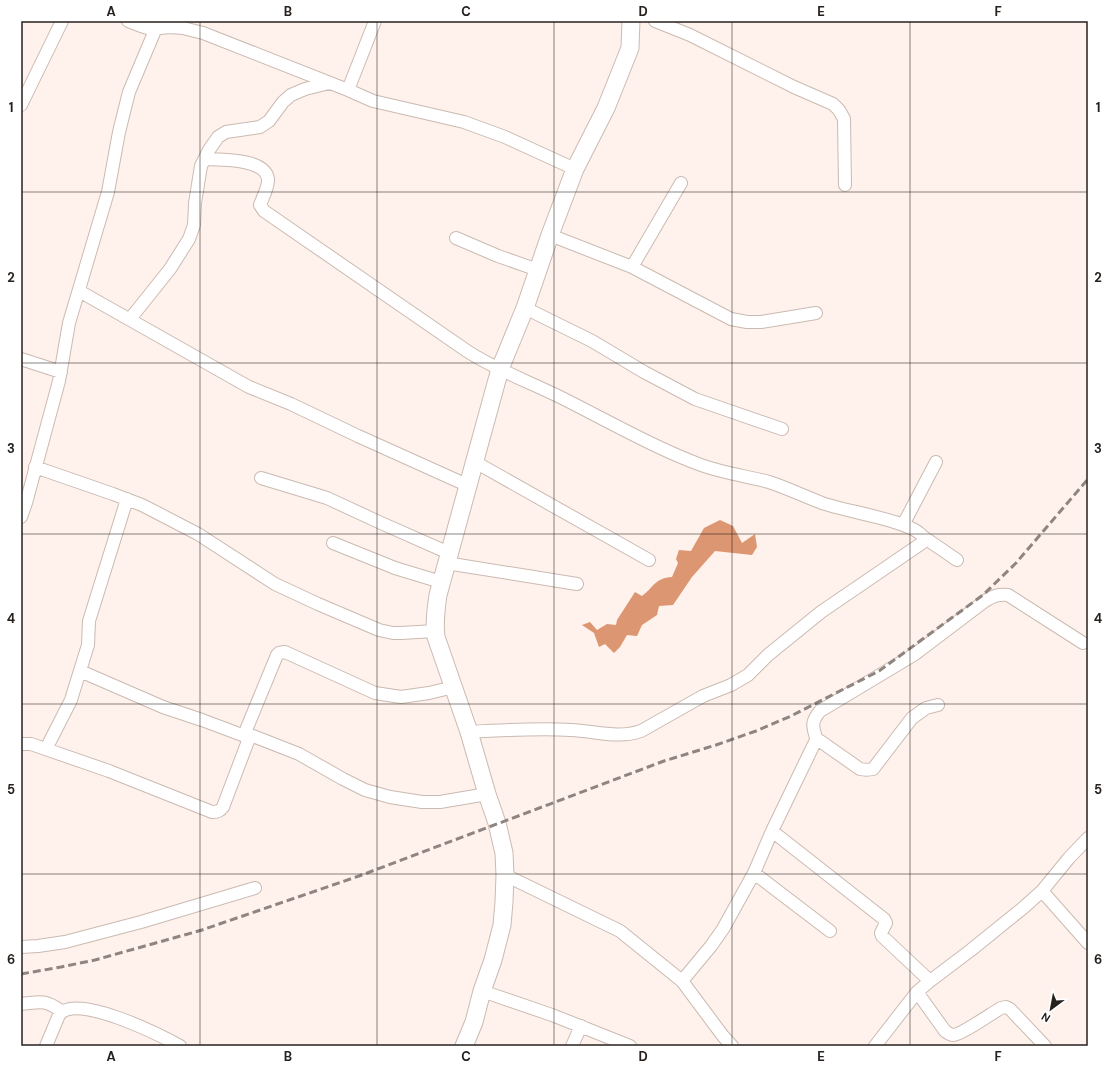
<svg xmlns="http://www.w3.org/2000/svg" width="1109" height="1067" font-family="'DM Sans',sans-serif">
<style>
.water{fill:#dc9671}
.lines{fill:none;stroke-linecap:round;stroke-linejoin:round}
.street-casing{stroke:#cabab2;stroke-width:14}
.secondary-casing{stroke:#cabab2;stroke-width:19}
.street{stroke:#fff;stroke-width:12}
.secondary{stroke:#fff;stroke-width:17}
.rail{stroke:#8f8580;stroke-width:3;stroke-dasharray:8 4;stroke-linecap:butt}
.grid{fill:none;stroke:#27211e;stroke-width:1;stroke-opacity:0.55}
.neatline{fill:none;stroke:#27211e;stroke-width:1.5}
.grid-label{font-size:13px;text-anchor:middle;font-weight:bold;fill:#27211e}
</style>
<rect width="100%" height="100%" fill="#fff1eb"/>
<path class="water" d="M720 520 733 526 742 543 755 534 757 547 752 555 715 551 692 577 673 605 659 606 657 615 642 625 637 636 627 635 620 647 614 653 605 644 599 647 594 633 582 625 590 622 597 630 607 624 616 625 617 620 635 592 642 596C654 587 655 578 672 577L678 563 676 559 679 550 691 551 704 528Z"/>
<g class="lines">
<defs>
<path id="street" d="M128 21 141 26 151 29 170 27 183 28 203 33 348 90 373 101 464 122 505 137 575 169
M655 21 690 35 794 87 833 104 839 110 844 119 845 185
M348 90 375 21
M21 105 62 21
M205 159C221 160 265 158 268 179 269 186 262 199 260 205L264 211 467 351C496 370 530 382 562 398 608 421 653 447 701 465 723 473 746 476 769 482 787 488 804 496 822 503 843 511 912 521 922 536L923 539 922 543 821 612 768 655 748 675 731 685 703 696 641 731C618 739 595 731 571 730 537 728 503 730 469 732
M550 235 632 267 731 319 747 322H761L816 313
M456 238 498 256 538 270
M632 267 681 183
M79 291 249 387 291 404 358 436 469 486
M525 308 592 341 644 372 695 399 782 429
M130 319 170 269 189 239 194 225 195 203 201 166 209 150 218 137 226 132 260 127 269 121 283 102 291 95 305 89 329 83
M21 359 61 372
M475 462 649 560
M35 467 113 494 142 505 198 534 275 584 318 604 379 630 393 633H401L435 631
M261 478 327 498 381 523 449 553
M21 517 26 503 59 381 69 323 108 192 119 132 129 92 156 28 157 21
M903 525 936 462
M922 536 957 560
M333 543 395 568 441 582
M446 563 577 584
M80 671 163 707 202 720 250 738
M244 735 277 655 279 653 285 652 375 693 401 697 429 693 454 687
M817 741C813 727 810 723 820 711L915 654 985 601C993 596 998 594 1008 595L1083 643
M21 744H31L109 771 212 812C218 812 220 811 223 807L248 741 250 738 253 736 299 754 343 779 365 790 390 797 422 802H440L487 794
M46 749 71 700 74 690 88 645 89 621 127 499
M772 831 884 919 886 923 881 933 882 936 930 981
M754 873 830 931
M505 875 620 931 682 981 723 1036 732 1046
M1042 891 1088 943
M21 947 38 946 65 942 141 922 255 888
M682 981 711 946 723 929 754 873 772 831 815 742 820 741 860 769C865 770 868 770 873 769L912 718 926 708 938 705
M482 991 552 1015 630 1046
M917 992 945 1031C948 1033 950 1035 953 1035 961 1035 992 1013 1001 1008L1006 1007 1010 1009 1045 1046
M21 1004C41 1002 44 999 61 1011
M46 1046 59 1015C75 992 160 1035 180 1046
M572 1046 581 1026
M875 1046 917 992 930 981 971 950 1023 908 1042 891 1069 858 1088 838"/>
<path id="secondary" d="M464 1046 474 1022 482 991 493 960 502 925 504 902 505 875 504 853 497 823 487 794 469 732 436 637C434 623 436 609 438 595L500 369 525 308 550 235 575 169 606 108 630 48 631 21"/>
</defs>
<use href="#street" class="street-casing"/>
<use href="#secondary" class="secondary-casing"/>
<use href="#street" class="street"/>
<use href="#secondary" class="secondary"/>
<path class="rail" d="M21 974 61 967 95 960 202 930 359 876 664 761 716 745 756 731 791 716 879 671 983 595 1016 563 1088 479"/>
</g>
<path class="grid" d="M200 21V1046M377 21V1046M554 21V1046M732 21V1046M910 21V1046M21 192H1088M21 363H1088M21 534H1088M21 704H1088M21 874H1088"/>
<rect width="1109" height="1067" fill="none" stroke="#ffffff" stroke-width="44"/>
<g transform="translate(1051 1009) rotate(212)" stroke="#ffffff" stroke-width="3" paint-order="stroke">
<path d="M0-3L7 15L0 10L-7 15Z" fill="#27211e"/>
<text y="-6" font-size="11" font-weight="bold" text-anchor="middle" fill="#27211e">N</text>
</g>
<rect x="22" y="22" width="1065" height="1023" class="neatline"/>
<g class="grid-label">
<text x="111" y="16">A</text>
<text x="288" y="16">B</text>
<text x="466" y="16">C</text>
<text x="643" y="16">D</text>
<text x="821" y="16">E</text>
<text x="998" y="16">F</text>
<text x="11" y="112">1</text>
<text x="1098" y="112">1</text>
<text x="11" y="282">2</text>
<text x="1098" y="282">2</text>
<text x="11" y="453">3</text>
<text x="1098" y="453">3</text>
<text x="11" y="623">4</text>
<text x="1098" y="623">4</text>
<text x="11" y="794">5</text>
<text x="1098" y="794">5</text>
<text x="11" y="964">6</text>
<text x="1098" y="964">6</text>
<text x="111" y="1061">A</text>
<text x="288" y="1061">B</text>
<text x="466" y="1061">C</text>
<text x="643" y="1061">D</text>
<text x="821" y="1061">E</text>
<text x="998" y="1061">F</text>
</g>
</svg>
